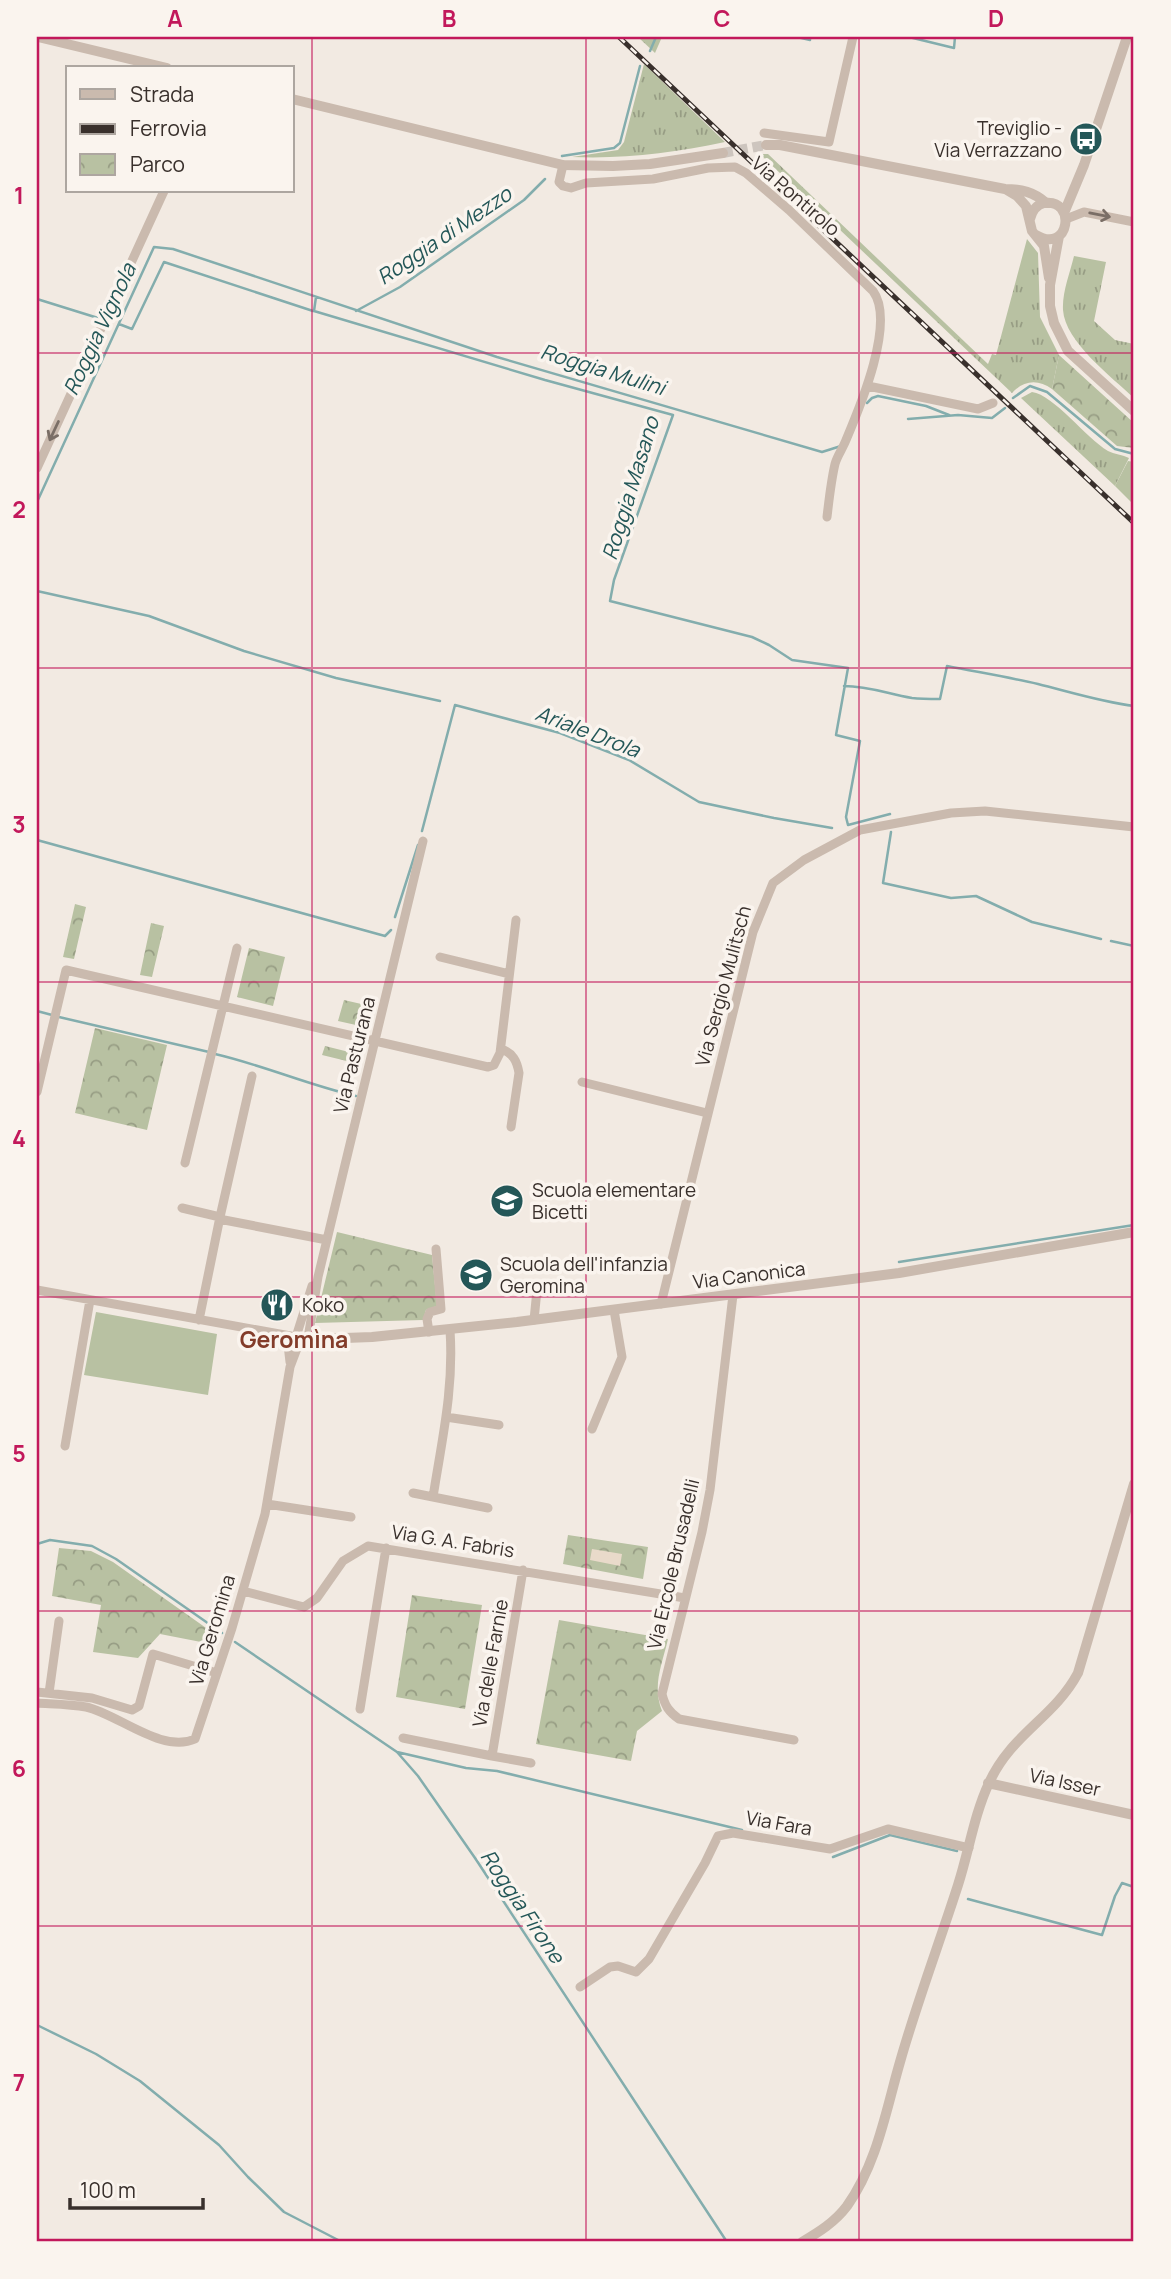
<svg xmlns="http://www.w3.org/2000/svg" width="1171" height="2279" font-family="Manrope,sans-serif">
<style>
.grass{fill:url(#grass-tufts)}
.park{fill:url(#park-crowns)}
.garden{fill:#b8c1a2}
.plaza{fill:#e9daca}
.lines{fill:none;stroke-linecap:round;stroke-linejoin:round}
.stream{stroke:#83adad;stroke-width:2.5}
.tertiary-tunnel{stroke:#cdc5be;stroke-width:10;stroke-dasharray:10 5;stroke-linecap:butt}
.minor{stroke:#cabaae;stroke-width:9}
.tertiary{stroke:#cabaae;stroke-width:10}
.rail-casing{stroke:#39302c;stroke-width:5}
.rail{stroke:#faf4ee;stroke-width:2.5;stroke-dasharray:8;stroke-linecap:butt}
.oneway{stroke:#7a6e66}
.grid{fill:none;stroke:#c2185b;stroke-width:2;stroke-opacity:0.55}
.labels{text-anchor:middle;dominant-baseline:central;stroke-width:7;stroke-linejoin:round;paint-order:stroke}
.poi-label{font-size:19px;fill:#39302c;stroke:#faf4ee;text-anchor:start}
.street-label{font-size:19px;fill:#39302c;stroke:#faf4ee}
.water-label{font-size:21px;font-style:italic;fill:#245758;stroke:#faf4ee}
.quarter-label{font-size:23px;font-weight:bold;fill:#833c2a;stroke:#faf4ee}
.neatline{fill:none;stroke:#c2185b;stroke-width:2.5}
.grid-label{font-size:23px;text-anchor:middle;font-weight:bold;fill:#c2185b}
</style>
<defs>
<pattern id="grass-tufts" width="24" height="20" patternUnits="userSpaceOnUse" patternTransform="scale(1.75)"><rect width="24" height="20" fill="#b8c1a2"/><path d="M3 7l-1-3M5 7V3M7 7l1-3M15 17l-1-3M17 17v-4M19 17l1-3" fill="none" stroke="#979d84"/></pattern>
<pattern id="park-crowns" width="20" height="18" patternUnits="userSpaceOnUse" patternTransform="scale(1.75)"><rect width="20" height="18" fill="#b8c1a2"/><path d="M2 6a3 3 0 1 1 6 0M12 15a3 3 0 1 1 6 0" fill="none" stroke="#979d84"/></pattern>
</defs>
<rect width="100%" height="100%" fill="#f2eae2"/>
<path class="grass" d="M638 37H662L655 53Z
M644 64 725 142C672 153 627 159 572 157L618 150 624 142Z
M760 154H768L988 364 992 354 996 355 1027 239 1038 253 1040 317 1059 355 1052 389C1038 379 1024 380 1012 393Z
M1074 256 1106 262 1094 321 1115 340 1134 344V398C1112 377 1065 342 1063 310 1062 292 1070 273 1074 256Z
M1032 392C1054 395 1086 438 1108 451 1114 454 1123 455 1129 458L1115 486 1021 398Z"/>
<path class="park" d="M1059 355 1134 423V448L1117 446 1052 389Z
M75 904 86 907 74 959 63 957Z
M151 923 164 926 152 977 140 975Z
M249 948 285 957 273 1006 237 997Z
M344 1000 370 1006 365 1027 338 1021Z
M95 1028 167 1045 147 1130 75 1113Z
M325 1046 361 1055 359 1064 322 1055Z
M337 1232 432 1255 437 1306 426 1310 423 1320 315 1323Z
M568 1535 648 1547 643 1579 563 1564Z
M59 1548 91 1551 113 1562 216 1635 214 1657 203 1654 201 1642 160 1634 138 1658 93 1652 101 1605 52 1596Z
M412 1595 482 1605 465 1709 396 1697Z
M559 1620 668 1639C662 1665 652 1685 662 1711L637 1731 631 1761 536 1744Z"/>
<path class="garden" d="M1128 461 1134 462V505L1115 486Z
M96 1312 217 1334 208 1395 84 1375Z"/>
<path class="plaza" d="M592 1549 622 1554 620 1566 590 1560Z"/>
<g class="lines">
<path class="stream" d="M797 37 810 40V37
M909 37 954 48 955 37
M650 51 656 37
M562 156 614 148 620 143 640 66
M316 297 314 311 545 380 673 415 614 580 610 601 752 637 769 645 792 660 848 668 836 735 860 741 846 817 848 825 890 814
M37 299 98 318
M356 311 400 287 524 200 545 179
M119 324 132 329 164 262 313 311
M1013 398 1030 386 1047 392 1115 449 1134 454
M867 403 872 398 878 396 926 406 949 415
M908 419 958 415 992 418 1005 408
M37 502 154 247 173 249 497 357 822 452 841 446
M37 591 149 616 244 651 336 678 440 701
M844 686C869 686 888 694 912 698 921 699 931 699 940 699L947 666C977 672 1008 677 1038 684 1070 692 1102 702 1134 706
M422 831 455 705 560 733 629 760 699 802 774 818 832 828
M891 832 883 883 951 898 976 896 1032 922 1101 939
M37 840 385 936 391 930
M395 917 418 845
M1111 941 1134 946
M37 1011 52 1015
M59 1017 209 1052
M215 1054C263 1065 308 1085 356 1096
M899 1262 1134 1225
M37 1544 50 1540 92 1546 116 1559 222 1633
M235 1642 397 1752 418 1776 475 1858 727 2242
M397 1752 466 1768 497 1771 742 1830
M833 1857 890 1835 957 1851
M968 1899 1102 1935 1115 1896 1122 1883 1134 1887
M37 2025 96 2054 140 2081 219 2145 248 2177 284 2212 342 2242"/>
<path class="tertiary-tunnel" d="M723 153 766 145"/>
<path class="minor" d="M764 133 829 142 853 37
M563 165 559 182 563 186 571 188 586 183 653 179 708 168 735 167 746 173 789 210 873 291C896 322 860 407 846 440 843 448 837 456 835 464 831 481 829 500 827 517
M1066 219 1084 212 1134 222
M868 386 978 409 993 403
M37 468 164 191
M440 957 509 974
M501 1049C513 1053 517 1061 519 1073L511 1127
M582 1082 707 1113
M37 1092 66 970 488 1067 494 1065 500 1053 516 920
M185 1163 237 948
M182 1208 220 1217
M219 1219 327 1240
M37 1290 296 1337 312 1286
M733 1295 710 1490 702 1532 662 1694C665 1706 669 1712 679 1719L794 1740
M661 1304 753 932 773 883 804 860 860 830 951 813 985 811 1134 827
M199 1320 220 1217 252 1076
M534 1320 537 1290
M429 1332 427 1319 430 1312 441 1309 436 1249
M287 1336 290 1362
M308 1338 318 1277 423 841
M446 1417 499 1425
M592 1429 622 1357 614 1310
M65 1446 90 1300
M413 1493 433 1497C442 1439 454 1389 450 1330
M433 1497 488 1508
M267 1504 351 1517
M243 1591 304 1607 317 1598 343 1561 368 1546 685 1598
M37 1692 92 1698 132 1710 139 1706 153 1654 217 1673
M49 1693 59 1621
M37 1703C53 1704 70 1704 86 1707 118 1714 162 1754 195 1739L232 1628 265 1514 290 1367 301 1338
M360 1709 386 1548
M403 1738 492 1756 523 1570
M492 1756 531 1763
M580 1987 610 1967 618 1966 636 1972 649 1959 705 1863 718 1836 733 1833 830 1849 888 1829 969 1848"/>
<path class="tertiary" d="M38 37 167 68
M292 99 563 165 613 166 650 164 723 153
M766 145H780L1005 189C1021 189 1034 192 1046 203
M1007 190 1017 196 1026 206 1032 231 1044 246 1049 278
M1064 213 1084 165 1127 37
M1030 219C1032 211 1036 205 1044 203 1077 198 1070 255 1036 235
M1059 236 1050 285V306L1054 323 1068 351 1134 411
M296 1337 318 1339 372 1337 517 1322 899 1273 1134 1232
M988 1783 1134 1815
M802 2242C819 2232 835 2222 847 2206 877 2164 886 2110 900 2062 917 2002 939 1944 958 1885 969 1851 974 1815 989 1783 1011 1734 1054 1718 1078 1673L1134 1484"/>
<defs>
<path id="rail" d="M619 37 1134 523"/>
</defs>
<use href="#rail" class="rail-casing"/>
<use href="#rail" class="rail"/>
</g>
<defs><path id="oneway-shaft" d="M-6 0H5M1.5-3L5.5 0L1.5 3" fill="none" stroke-width="1.6" stroke-linecap="round" stroke-linejoin="round" transform="scale(1.75)"/></defs>
<g class="oneway">
<use href="#oneway-shaft" transform="translate(1100 215) rotate(11)"/>
<use href="#oneway-shaft" transform="translate(54 431) rotate(115)"/>
</g>
<path class="grid" d="M312 37V2242M586 37V2242M859 37V2242M37 353H1134M37 668H1134M37 982H1134M37 1297H1134M37 1611H1134M37 1926H1134"/>
<defs>
<symbol id="bus-disc" viewBox="-11 -11 22 22"><circle r="9.5" fill="#245758" stroke="#faf4ee"/><path d="M-5-6H5V4H4V6H2V4H-2V6H-4V4H-5ZM-3.5-4V0h7V-4ZM-3.5 1.2v1.5H-2V1.2ZM2 1.2v1.5H3.5V1.2Z" fill="#fff"/></symbol>
<symbol id="school-disc" viewBox="-11 -11 22 22"><circle r="9.5" fill="#245758" stroke="#faf4ee"/><path d="M0-5L7-2L0 1L-7-2ZM-4 1L0 2.5L4 1V4Q0 6-4 4Z" fill="#fff"/></symbol>
<symbol id="restaurant-disc" viewBox="-11 -11 22 22"><circle r="9.5" fill="#245758" stroke="#faf4ee"/><path d="M-5-6h1v4h1v-4h1v4h1v-4h1v5L-1.5 .5V6h-2V.5L-5-1ZM5-6V6H3V1.5H1.5Q1.5-4 5-6Z" fill="#fff"/></symbol>
</defs>
<g fill-rule="evenodd">
<use href="#bus-disc" x="1067" y="120" width="38" height="38"/>
<use href="#school-disc" x="488" y="1182" width="38" height="38"/>
<use href="#school-disc" x="457" y="1256" width="38" height="38"/>
<use href="#restaurant-disc" x="258" y="1286" width="38" height="38"/>
</g>
<g class="labels">
<g class="poi-label">
<text x="1062" y="128" text-anchor="end">Treviglio -<tspan x="1062" dy="22">Via Verrazzano</tspan></text>
<text x="532" y="1190">Scuola elementare<tspan x="532" dy="22">Bicetti</tspan></text>
<text x="500" y="1264">Scuola dell'infanzia<tspan x="500" dy="22">Geromina</tspan></text>
<text x="302" y="1305">Koko</text>
</g>
<g class="street-label">
<text transform="translate(796 196) rotate(41)">Via Pontirolo</text>
<text transform="translate(723 986) rotate(-75)">Via Sergio Mulitsch</text>
<text transform="translate(354 1055) rotate(-76)">Via Pasturana</text>
<text transform="translate(749 1275) rotate(-7)">Via Canonica</text>
<text transform="translate(453 1541) rotate(9)">Via G. A. Fabris</text>
<text transform="translate(673 1564) rotate(-77)">Via Ercole Brusadelli</text>
<text transform="translate(212 1630) rotate(-73)">Via Geromina</text>
<text transform="translate(490 1663) rotate(-80)">Via delle Farnie</text>
<text transform="translate(1065 1782) rotate(12)">Via Isser</text>
<text transform="translate(779 1823) rotate(10)">Via Fara</text>
</g>
<g class="water-label">
<text transform="translate(444 235) rotate(-34)">Roggia di Mezzo</text>
<text transform="translate(99 329) rotate(-65)">Roggia Vignola</text>
<text transform="translate(603 369) rotate(17)">Roggia Mulini</text>
<text transform="translate(630 488) rotate(-73)">Roggia Masano</text>
<text transform="translate(588 731) rotate(21)">Ariale Drola</text>
<text transform="translate(523 1906) rotate(56)">Roggia Firone</text>
</g>
<g class="quarter-label">
<text x="294" y="1339">Geromìna</text>
</g>
</g>
<rect width="1171" height="2279" fill="none" stroke="#faf4ee" stroke-width="77"/>
<rect x="66" y="66" width="228" height="126" fill="#faf4ee" stroke="#ada6a0" stroke-width="2"/>
<rect x="80" y="89" width="35" height="10" fill="#cabaae" stroke="#ada6a0" stroke-width="2"/>
<text x="130" y="102" font-size="21" fill="#39302c">Strada</text>
<rect x="80" y="124" width="35" height="10" fill="#39302c" stroke="#ada6a0" stroke-width="2"/>
<text x="130" y="136" font-size="21" fill="#39302c">Ferrovia</text>
<rect x="80" y="154" width="35" height="21" fill="url(#park-crowns)" stroke="#ada6a0" stroke-width="2"/>
<text x="130" y="172" font-size="21" fill="#39302c">Parco</text>
<path d="M70 2198v10h133v-10" fill="none" stroke="#39302c" stroke-width="3.5"/>
<text x="80" y="2198" font-size="21" fill="#39302c" stroke="#faf4ee" stroke-width="5" paint-order="stroke">100 m</text>
<rect x="38" y="38" width="1094" height="2202" class="neatline"/>
<g class="grid-label">
<text x="175" y="27">A</text>
<text x="449" y="27">B</text>
<text x="722" y="27">C</text>
<text x="996" y="27">D</text>
<text x="19" y="204">1</text>
<text x="19" y="518">2</text>
<text x="19" y="833">3</text>
<text x="19" y="1147">4</text>
<text x="19" y="1462">5</text>
<text x="19" y="1777">6</text>
<text x="19" y="2091">7</text>
</g>
</svg>
